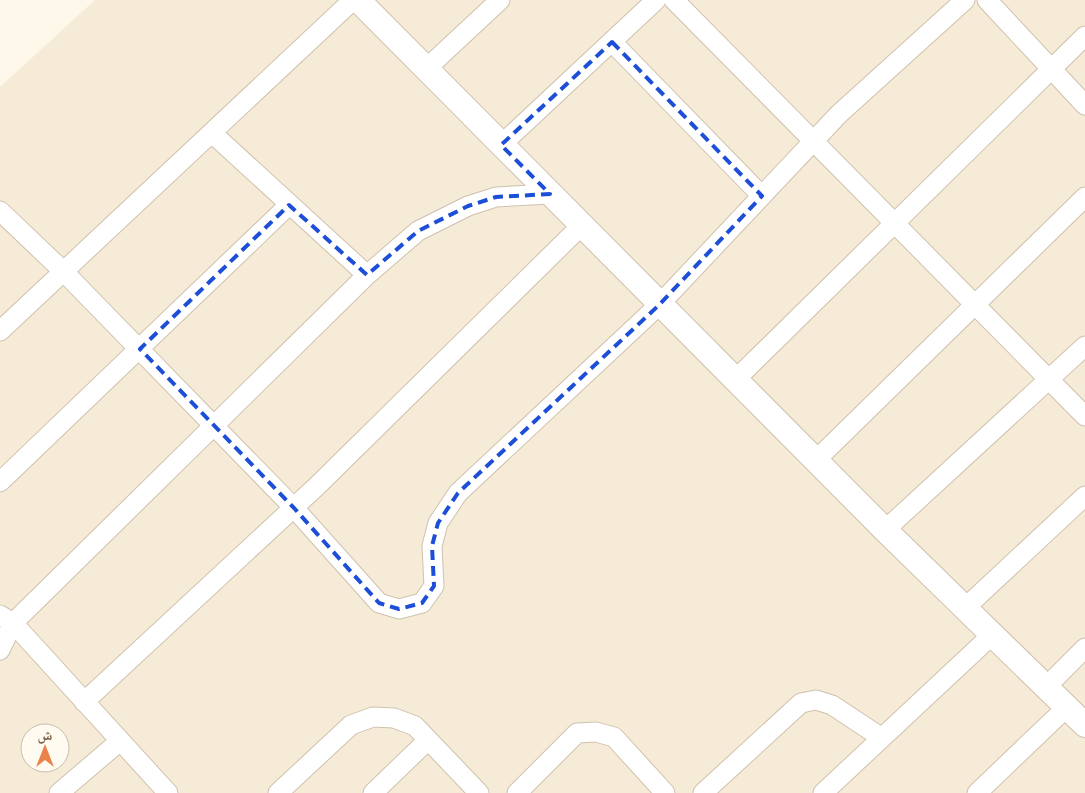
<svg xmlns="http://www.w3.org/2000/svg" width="1085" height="793" font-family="Karla,'Noto Naskh Arabic',sans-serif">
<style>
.residential{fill:#f5ebd7;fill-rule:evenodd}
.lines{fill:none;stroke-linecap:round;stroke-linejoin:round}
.minor-casing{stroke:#d0c1ad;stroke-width:21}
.tertiary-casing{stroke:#d0c1ad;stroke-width:26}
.minor{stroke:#fff;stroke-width:19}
.tertiary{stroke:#fff;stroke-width:24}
.marked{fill:none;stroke:#1d4ed8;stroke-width:4;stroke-dasharray:10 6;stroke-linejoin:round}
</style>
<rect width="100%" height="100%" fill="#fdf8e9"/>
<path class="residential" d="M95 0H1085V793H0V87ZM30 733H60V763H30Z"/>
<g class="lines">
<defs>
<path id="minor" d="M674 0 1085 416
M987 0 1085 105
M612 42 762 196
M426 69 500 0
M212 133 367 275
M501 145 656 0
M0 211 63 271 294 508 379 603 399 609 422 603 434 586 432 546 438 523 458 493 659 305 839 114 965 0
M0 331 353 0
M735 380 1085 36
M815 461 1085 197
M0 482 289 205
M885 530 1085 346
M965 608 1085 496
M0 615 13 623 168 793
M0 650 13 623 367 275 418 231 468 206 496 197 550 194
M1046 687 1085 648
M84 702 317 486 581 226
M59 793 120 741
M278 793 351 725 373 717 394 718 415 726 479 793
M373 793 428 740
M517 793 577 733 596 732 614 737 665 793
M703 793 801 703 816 700 832 705 882 738
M823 793 992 635
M977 793 1067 707"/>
<path id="tertiary" d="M358 0 885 530 1085 725"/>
</defs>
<use href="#minor" class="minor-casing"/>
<use href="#tertiary" class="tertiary-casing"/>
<use href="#minor" class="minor"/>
<use href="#tertiary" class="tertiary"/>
</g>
<path class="marked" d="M612 42 762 196 659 305 458 493 438 523 432 546 434 586 422 603 399 609 379 603 294 508 140 349 289 205 367 275 418 231 468 206 496 197 550 194 501 145Z"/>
<g transform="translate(45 748)"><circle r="24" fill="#fffbf0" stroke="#c9bdae"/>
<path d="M0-4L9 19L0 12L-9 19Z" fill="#ea834b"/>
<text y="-8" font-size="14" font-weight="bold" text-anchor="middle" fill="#79614b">ش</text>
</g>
</svg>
